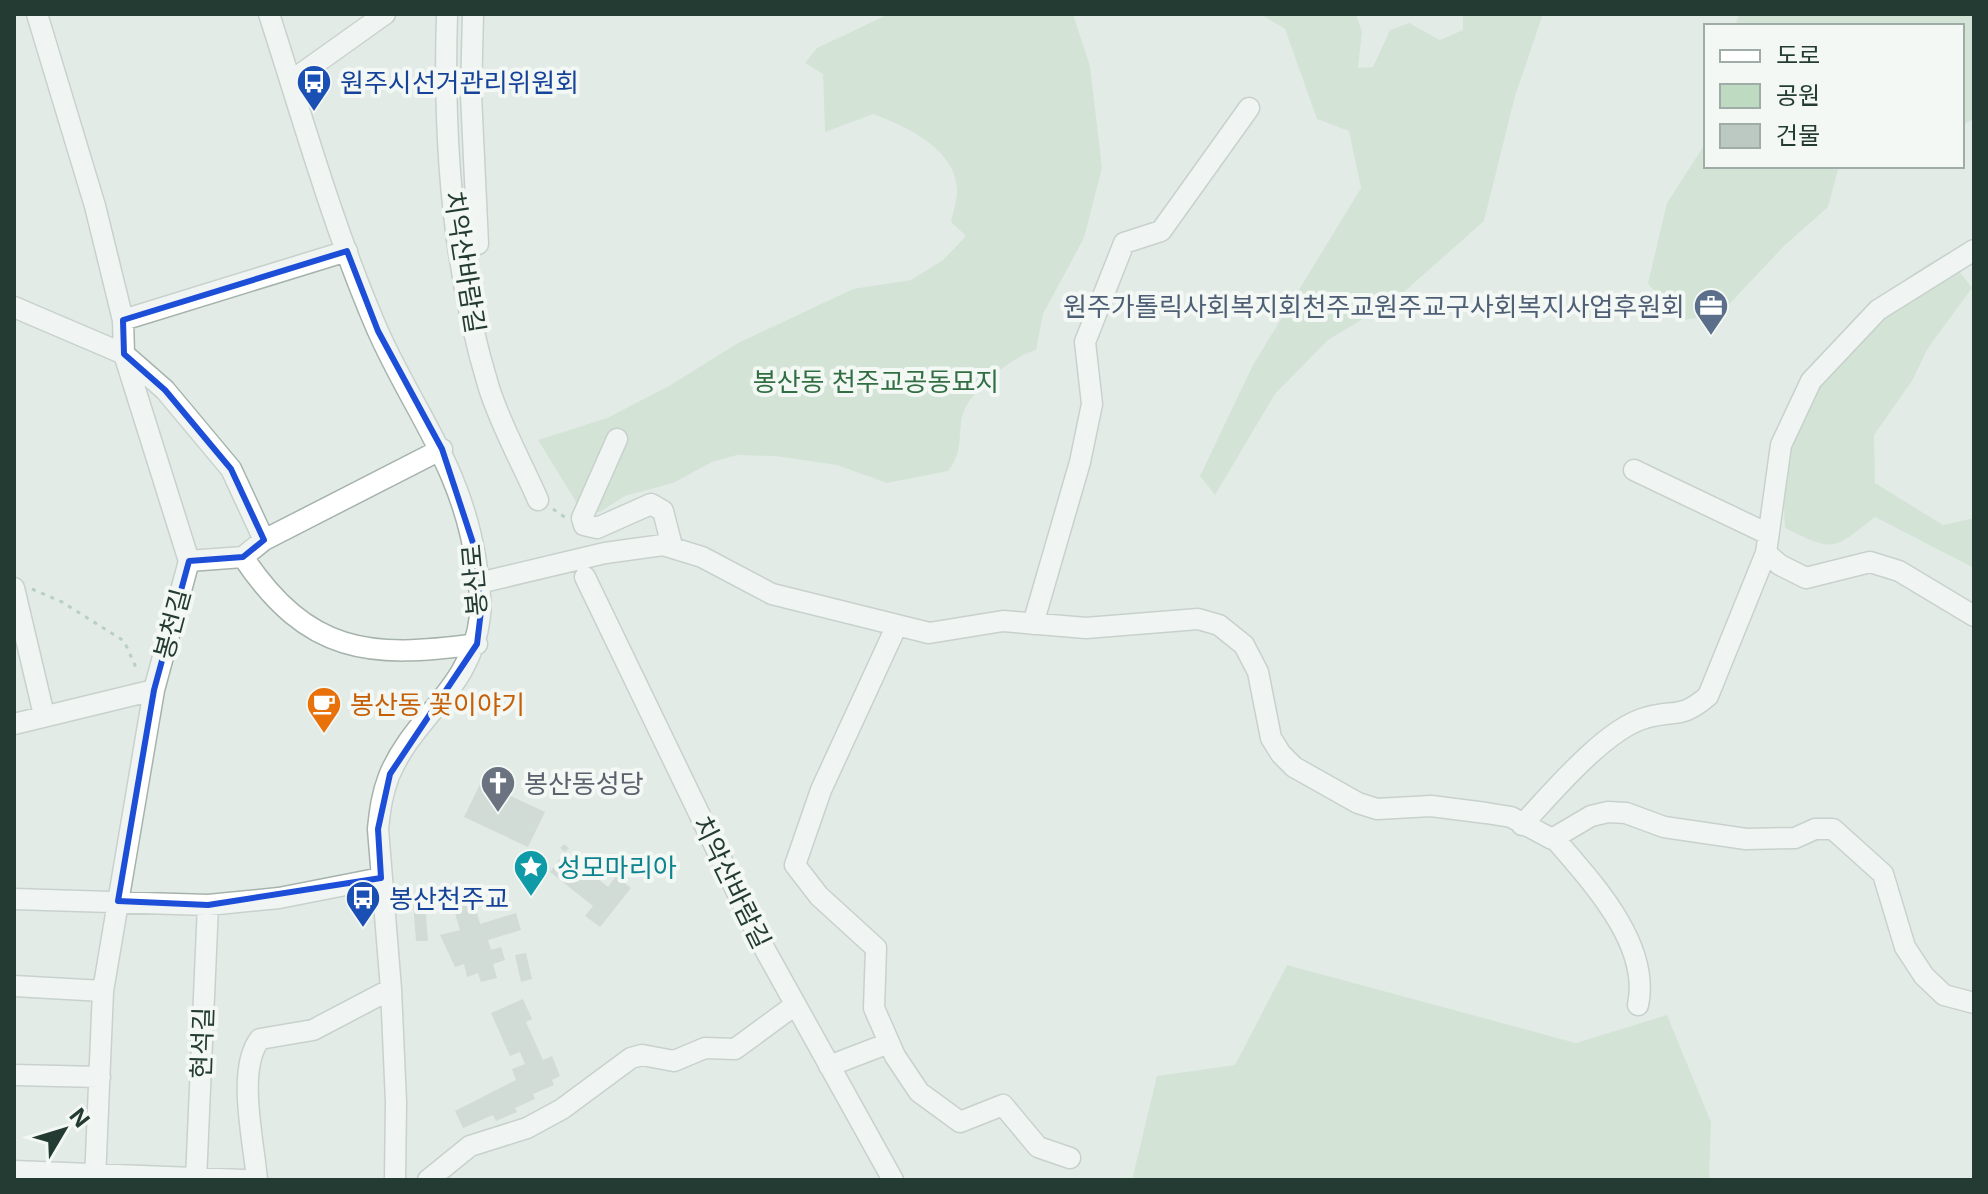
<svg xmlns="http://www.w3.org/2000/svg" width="1988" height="1194" font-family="Inter,'Noto Sans KR',sans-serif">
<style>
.green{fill:#bedbc2}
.building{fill:#bbc9c2}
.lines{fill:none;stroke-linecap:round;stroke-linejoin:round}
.minor-casing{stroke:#a6b3ad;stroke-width:23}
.path{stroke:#86ac9c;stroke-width:3;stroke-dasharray:4 6;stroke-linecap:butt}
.minor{stroke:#fff;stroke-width:20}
.marked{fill:none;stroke:#1d4ed8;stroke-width:6;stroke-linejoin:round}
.labels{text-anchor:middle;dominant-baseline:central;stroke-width:8;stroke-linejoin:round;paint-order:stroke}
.transit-label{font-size:26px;fill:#164399;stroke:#f3f8f5;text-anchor:start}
.street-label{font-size:26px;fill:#243b33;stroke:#f3f8f5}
.service-label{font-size:26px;fill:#4e5e75;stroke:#f3f8f5;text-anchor:end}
.park-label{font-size:26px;fill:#326e43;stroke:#f3f8f5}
.food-label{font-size:26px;fill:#c56008;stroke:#f3f8f5;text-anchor:start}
.worship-label{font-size:26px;fill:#5b616d;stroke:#f3f8f5;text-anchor:start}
.culture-label{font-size:26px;fill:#0d838f;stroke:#f3f8f5;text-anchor:start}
</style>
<rect width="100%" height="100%" fill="#e3ebe7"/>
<path class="green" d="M889 14H1073L1090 66 1102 168 1084 238 1043 314 1036 350C1013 356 967 392 962 417 958 437 963 453 948 471L887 483 837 465 775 456 737 455 712 462 673 483 625 496 600 512H588L576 502 538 440 607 418 669 386 738 343 853 289 911 280 943 260 966 236 951 222C953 212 957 201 957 191 957 149 905 126 873 114L825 132 823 74 805 63 817 48Z
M1260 14H1356L1362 32 1358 68 1373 67 1390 30 1409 23 1440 40 1463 30V14H1543L1515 96 1484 221 1396 299 1328 340 1275 394 1215 495 1200 476 1253 365 1361 188 1349 131 1317 119 1285 29Z
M1739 14H1974V119L1962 125V26H1735Z
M1706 136V166H1839L1828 207 1784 246 1720 314 1678 321 1648 283 1667 203 1703 147Z
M1946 254 1972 288 1928 348 1912 381 1874 435 1875 483 1943 525 1974 518V568L1875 517C1832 551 1834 552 1785 528 1775 409 1844 309 1946 254Z
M1287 965 1576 1043 1667 1015 1711 1122 1709 1180H1132L1157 1076 1235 1065Z"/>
<path class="building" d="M481 782 545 812 528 847 464 817Z
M564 844 569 848 565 852 608 887 616 876 631 888 600 927 585 916 593 906 550 872 565 852 560 848Z
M473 898 480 924 516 913 521 930 488 940 491 950 501 947 505 960 493 964 497 978 481 982 478 973 467 977 464 964 455 967 440 935 460 930 452 903Z
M425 902 428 941H416L413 903Z
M526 953 532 979 521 982 515 955Z
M523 999 532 1019 526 1022 543 1060 552 1056 560 1076 552 1080 554 1085 533 1094 535 1099 515 1108 517 1112 496 1121 493 1115 463 1128 455 1111 516 1080 512 1069 525 1064 520 1052 510 1056 491 1013Z"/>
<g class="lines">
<defs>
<path id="minor" d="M37 14 95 206 123 320 124 354 189 561 154 690 103 991 95 1180
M269 14C303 119 333 227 377 329 414 413 461 465 476 562 478 579 482 598 480 616 472 689 414 715 389 776 382 794 380 810 378 829L391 989 396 1102 395 1180
M447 14C443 139 452 268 489 388 501 426 522 463 538 500
M473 14 471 94 478 244
M291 81 385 14
M14 307 124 354 165 390 231 469 264 540
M123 320 347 251
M617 439 582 518 584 525 597 528 651 504 663 511 672 546
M1634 470 1768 534
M1766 553 1780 565 1806 578 1870 562 1899 571 1974 616
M243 557C308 654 369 659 477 644
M189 561 243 557 264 540 442 449
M585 577 763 946 893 1180
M479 583 605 553 663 545 702 557 772 594 929 633 1003 621 1086 628 1198 619 1219 625 1244 645 1258 672 1271 738 1281 754 1294 767 1358 803 1377 809 1431 806 1486 813 1511 817 1552 839 1591 816 1608 812 1626 813 1664 827 1746 839 1795 838 1815 829H1833L1883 874 1905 947 1924 976 1944 995 1974 1003
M14 588 44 715
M1033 624 1080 462 1092 404 1085 342 1124 243 1161 231 1249 108
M897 625 821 790 795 865 819 896 876 948 874 1008 895 1056 919 1092 960 1122 1003 1105 1038 1147 1070 1158
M14 724 154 690
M1522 825C1550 795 1605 729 1645 718 1675 709 1680 720 1708 696L1766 553 1781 445 1811 381 1878 310 1974 250
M1554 838C1591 881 1651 944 1638 1005
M14 899 208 905 279 898 381 878
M14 986 103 991
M829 1066 889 1043
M14 1075 100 1077
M14 1171 244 1180
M196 1180 208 905
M257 1180C254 1142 236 1069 260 1039L313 1030 391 989
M428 1180 470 1146 527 1128 562 1109 631 1058 642 1055 674 1061 705 1048 735 1049 795 1005"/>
</defs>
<use href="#minor" class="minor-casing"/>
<path class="path" d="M553 509 566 518
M32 589 62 602 124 641 138 672"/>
<use href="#minor" class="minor"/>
</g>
<path d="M0 0H1988V1194H0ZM347 251 378 331 442 449 473 543 481 611 477 644 390 774 378 829 381 878 208 905 118 901 154 690 189 561 243 557 264 540 231 469 165 390 124 354 123 320Z" fill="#e3ebe7" fill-opacity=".55" fill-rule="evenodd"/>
<path class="marked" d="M347 251 378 331 442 449 473 543 481 611 477 644 390 774 378 829 381 878 208 905 118 901 154 690 189 561 243 557 264 540 231 469 165 390 124 354 123 320Z"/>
<defs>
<symbol id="bus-pin" viewBox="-11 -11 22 30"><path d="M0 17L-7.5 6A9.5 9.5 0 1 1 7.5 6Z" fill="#1a4fb4" stroke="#f3f8f5"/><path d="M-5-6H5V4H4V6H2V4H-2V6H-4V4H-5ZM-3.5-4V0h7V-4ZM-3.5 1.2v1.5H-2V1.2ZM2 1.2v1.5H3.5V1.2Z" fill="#fff"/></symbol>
<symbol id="office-pin" viewBox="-11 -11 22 30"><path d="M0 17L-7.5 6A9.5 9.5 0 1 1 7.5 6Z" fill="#5c6f8a" stroke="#f3f8f5"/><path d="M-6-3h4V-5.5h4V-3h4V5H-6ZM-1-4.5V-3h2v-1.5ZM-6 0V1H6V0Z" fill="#fff"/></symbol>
<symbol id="cafe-pin" viewBox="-11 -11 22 30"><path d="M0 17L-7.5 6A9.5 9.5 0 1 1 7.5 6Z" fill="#e8710a" stroke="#f3f8f5"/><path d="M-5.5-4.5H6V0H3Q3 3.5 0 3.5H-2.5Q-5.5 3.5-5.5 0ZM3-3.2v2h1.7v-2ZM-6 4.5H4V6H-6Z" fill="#fff"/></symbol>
<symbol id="church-pin" viewBox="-11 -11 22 30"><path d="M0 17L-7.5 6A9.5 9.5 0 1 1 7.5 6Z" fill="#6b7280" stroke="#f3f8f5"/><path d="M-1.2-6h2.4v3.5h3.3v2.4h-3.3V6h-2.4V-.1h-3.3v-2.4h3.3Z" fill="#fff"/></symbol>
<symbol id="sight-pin" viewBox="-11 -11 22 30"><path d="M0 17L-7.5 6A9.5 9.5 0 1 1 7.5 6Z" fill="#0f9aa8" stroke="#f3f8f5"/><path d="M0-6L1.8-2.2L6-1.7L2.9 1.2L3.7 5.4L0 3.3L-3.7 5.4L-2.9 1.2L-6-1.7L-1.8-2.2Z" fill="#fff"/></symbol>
</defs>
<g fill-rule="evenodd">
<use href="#bus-pin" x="294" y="62" width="40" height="54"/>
<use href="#office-pin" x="1691" y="286" width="40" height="54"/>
<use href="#cafe-pin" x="304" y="684" width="40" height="54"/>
<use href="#church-pin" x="478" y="763" width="40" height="54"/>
<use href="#sight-pin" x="511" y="847" width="40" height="54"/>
<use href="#bus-pin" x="343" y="878" width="40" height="54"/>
</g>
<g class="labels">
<g class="transit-label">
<text x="340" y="82">원주시선거관리위원회</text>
<text x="389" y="898">봉산천주교</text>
</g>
<g class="street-label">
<text transform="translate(465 262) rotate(81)">치악산바람길</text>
<text transform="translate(474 580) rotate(-95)">봉산로</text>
<text transform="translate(172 624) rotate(-75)">봉천길</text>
<text transform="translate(732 882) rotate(64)">치악산바람길</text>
<text transform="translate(202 1043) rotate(-88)">현석길</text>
</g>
<g class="service-label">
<text x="1685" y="306">원주가톨릭사회복지회천주교원주교구사회복지사업후원회</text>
</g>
<g class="park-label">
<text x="876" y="381">봉산동 천주교공동묘지</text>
</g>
<g class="food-label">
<text x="350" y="704">봉산동 꽃이야기</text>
</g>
<g class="worship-label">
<text x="524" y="783">봉산동성당</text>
</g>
<g class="culture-label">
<text x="557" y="867">성모마리아</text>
</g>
</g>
<rect width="1988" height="1194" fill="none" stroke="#243b33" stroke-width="32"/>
<rect x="1704" y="24" width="260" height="144" fill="#f3f8f5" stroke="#a0aca7" stroke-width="2"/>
<rect x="1720" y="50" width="40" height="12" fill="#ffffff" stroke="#a0aca7" stroke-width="2"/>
<text x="1776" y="64" font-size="24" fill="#243b33">도로</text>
<rect x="1720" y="84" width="40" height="24" fill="#bedbc2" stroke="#a0aca7" stroke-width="2"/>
<text x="1776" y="104" font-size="24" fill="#243b33">공원</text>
<rect x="1720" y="124" width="40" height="24" fill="#bbc9c2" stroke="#a0aca7" stroke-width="2"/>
<text x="1776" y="144" font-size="24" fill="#243b33">건물</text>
<g transform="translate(64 1130) rotate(52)" stroke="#f3f8f5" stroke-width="6" paint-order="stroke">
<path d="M0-6L14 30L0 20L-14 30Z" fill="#243b33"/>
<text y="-12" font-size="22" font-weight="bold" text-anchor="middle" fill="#243b33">N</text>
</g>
</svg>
